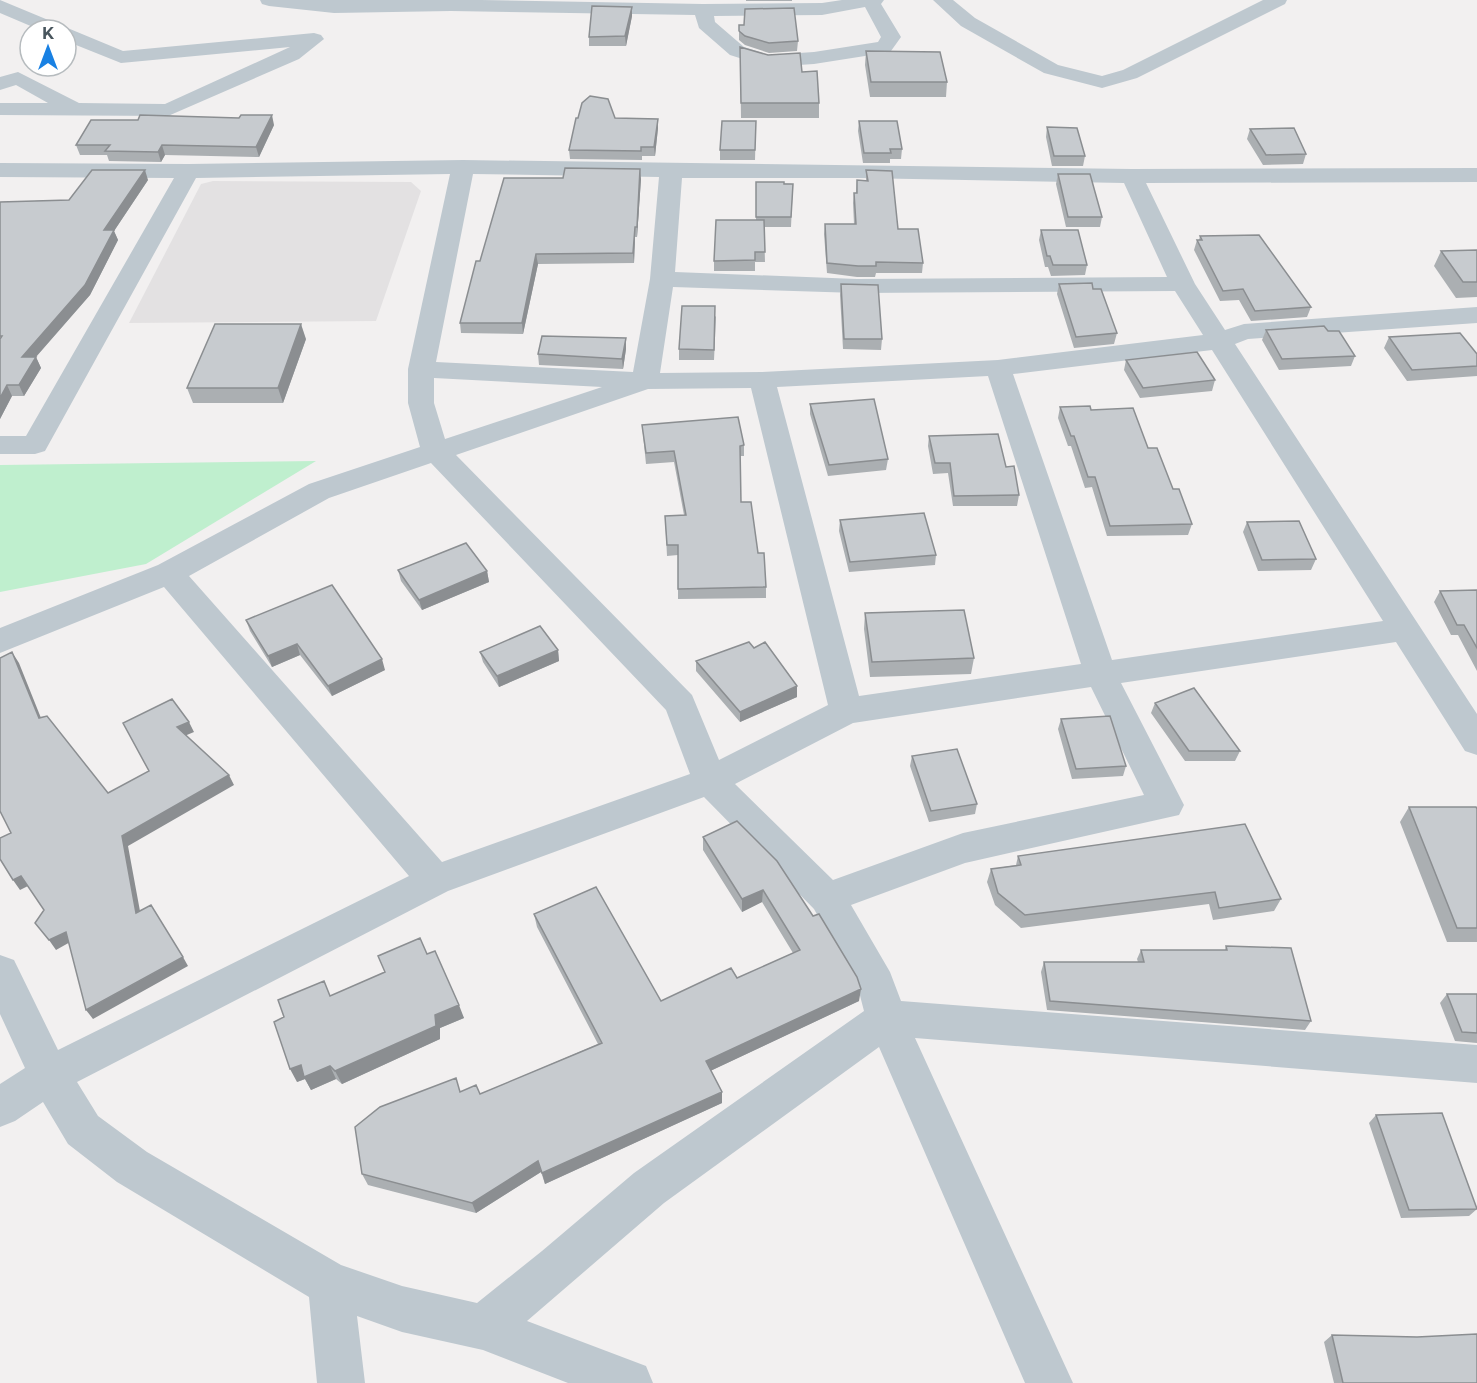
<svg xmlns="http://www.w3.org/2000/svg" width="1477" height="1383" font-family="Montserrat,sans-serif">
<style>
.education{fill:#e3e1e2}
.green{fill:#bfefce}
.lines{fill:none;stroke-linecap:round;stroke-linejoin:round}
.minor{fill:#bec8cf;fill-rule:evenodd}
.wall{fill:#abafb2}
.shaded-wall{fill:#8b8e91}
.building{fill:#c7cbcf;stroke:#8b8e91;stroke-width:1.5}
</style>
<rect width="100%" height="100%" fill="#f2f0f0"/>
<path class="education" d="M213 181 411 182 421 191 376 321 129 323 201 184Z"/>
<path class="green" d="M316 461 146 564 0 592V465Z"/>
<g class="lines">
<path class="minor" d="M0 0 123 51 314 33 321 35 324 39 299 59 168 116 0 115V103H48L16 85 0 90V77L18 72 79 103 165 104 290 47 121 63 66 41V30H40L0 13Z
M260 0H481L703 4 822 3 842 0H884L881 4 901 37 891 51 884 53 814 64 768 67 730 55 699 28 695 15 451 11 334 13 269 6 262 4ZM865 7 881 37 878 42 814 52 769 55 744 47 715 22 714 16 822 15Z
M933 0H953L975 18 1058 65 1102 76 1123 70 1263 0H1287L1285 4 1137 78 1102 88 1044 73 961 26Z
M463 160 1132 169 1477 168V182L1146 183 1195 284 1225 330 1244 324 1477 307V323L1248 339 1235 344 1477 714V755L1465 751 1396 642 1121 683 1184 805 1179 815 965 863 851 905 890 972 901 1001 1477 1045V1083L915 1038 1073 1383H1025L879 1047 664 1203 527 1321 646 1366 653 1383H568L483 1350 402 1332 357 1316 365 1383H317L309 1297 117 1182 68 1144 43 1102 15 1121 0 1127V1084L25 1068 0 1014V955L14 960 58 1050 409 876 164 587 0 653V628L158 565 309 484 420 447 408 403V369L450 174 196 178 45 451 35 454H0V436H26L174 178 0 177V163L189 164ZM473 174 659 177 650 279 633 372 436 362ZM682 178H860L1124 183 1167 277 857 279 675 272ZM673 287 857 293 1175 291 1203 335 998 360 762 372 660 373ZM1212 350 1383 621 1112 660 1013 374ZM988 376 1081 664 859 696 777 387ZM434 378 602 387 445 439 434 403ZM751 388 828 705 719 760 692 695 456 455 648 389ZM431 463 666 710 690 774 442 862 189 576 329 498ZM1091 687 1144 795 963 833 833 880 735 784 853 723ZM704 797 814 909 858 988 864 1011 634 1173 542 1251 477 1303 402 1286 341 1265 147 1152 98 1116 77 1082 448 891Z"/>
</g>
<path class="wall" d="M746 0H792V1H746Z
M632 7V16L626 46H589V37Z
M739 25H744L798 41 797 51 769 53 745 45 739 40Z
M740 47 802 72 819 103V118H741Z
M866 51 947 82 946 97H870L865 65Z
M615 118 658 119V128L655 156H642V160L570 159 569 150Z
M756 121 755 160H720V150Z
M859 121 902 149 901 159H890V163H863L858 131Z
M274 125 259 157 165 155 161 162 109 161 107 155H80L76 145Z
M1047 127 1085 156 1083 166H1052L1046 137Z
M1250 129 1306 154 1303 164 1263 165 1247 139Z
M866 170 898 229 923 263 922 273H876L875 277H857L827 273 824 234 825 224H854L853 203 854 193H856L857 180 866 181Z
M1058 174 1102 217 1100 227H1066L1056 184Z
M641 179 637 237H635L634 263 538 264 523 334 461 333 460 323 480 261Z
M148 180 114 231 118 240 90 295 36 357 41 368 24 396H12L0 419V202L69 200Z
M756 182 793 184 791 227H764L765 262H755V271H714V261L756 220Z
M1041 230 1087 265 1085 275 1051 276 1048 267H1045L1039 240Z
M1200 236 1311 307 1307 317 1251 321 1239 300 1220 301 1194 250 1197 240H1199Z
M1477 250V297L1456 298 1434 266 1441 251Z
M841 284 882 339 881 350 843 349 840 295Z
M1059 284 1093 289 1117 333 1114 344 1074 348 1057 294Z
M716 316 714 360H679V349Z
M1266 330 1328 331 1355 356 1351 366 1279 370 1262 340Z
M1389 337 1477 354V376L1407 381 1384 348Z
M626 338V349L623 369 539 365 538 354Z
M306 339 283 403H193L187 388Z
M1126 360 1215 380 1212 391 1140 398 1124 370Z
M810 404 888 459 886 470 828 476 810 414Z
M1060 407 1091 410 1148 448 1173 489 1192 524 1188 535 1107 536 1092 487 1085 488 1071 446H1068L1058 418Z
M642 425 744 445V456H740L741 502 758 553 766 587V598L678 599V555L667 556 665 516 684 515 674 462 646 464Z
M929 436 1006 467 1019 495 1017 506H953L948 473 933 474 928 446Z
M840 520 936 555 935 565 849 572 839 531Z
M1247 522 1316 559 1311 570 1258 571 1243 532Z
M398 570 487 571 489 582 422 610 401 581Z
M1477 590V671L1458 635H1451L1434 602 1440 591Z
M865 613 974 658 971 674 870 677 864 629Z
M246 620 385 670 332 696 300 655 272 667 250 631Z
M558 650 559 661 499 687 483 662 480 652Z
M696 661 797 697 740 722 696 671Z
M1155 703 1240 751 1235 761H1185L1151 713Z
M1061 719 1126 766 1123 776 1072 779 1058 729Z
M912 756 977 804 975 814 929 822 910 766Z
M1409 807 1477 809V942H1447L1400 822Z
M737 821 859 1001 710 1071 722 1103 545 1184 541 1172 476 1213 368 1185 362 1174 480 1094 598 1044 537 927 534 914 661 1001 737 978 793 953 762 902 742 912 703 850V837Z
M1018 856 1281 899 1274 911 1213 920 1209 904 1021 928 995 905 987 882 991 869 1016 865Z
M1226 946 1311 1021 1305 1030 1047 1010 1041 972 1044 962H1138L1137 959 1141 950H1225Z
M427 954 464 1018 440 1028V1039L342 1084 336 1079 311 1090 305 1079 297 1082 331 996Z
M1447 994H1477V1043L1455 1041 1440 1003Z
M1376 1115 1477 1209 1469 1216 1401 1218 1369 1123Z
M1332 1335 1417 1337 1477 1383H1334L1324 1342Z"/>
<path class="shaded-wall" d="M632 7V16L626 46 625 36Z
M272 115 274 125 259 157 256 147Z
M658 119V128L655 156 654 147Z
M162 145 165 155 161 162 158 152Z
M640 169 641 179 637 237V227Z
M145 170 148 180 114 231 118 240 90 295 27 367 22 357 104 230Z
M635 227V237L634 263 633 253Z
M536 254 538 264 523 334 522 323Z
M301 324 306 339 283 403 278 388Z
M626 338V349L623 369 622 359Z
M36 357 41 368 24 396 19 385Z
M7 385 12 396 0 419V398Z
M487 571 489 582 422 610 419 600Z
M297 644 300 655 272 667 268 656Z
M558 650 559 661 499 687 497 676Z
M12 652 19 663 45 728 39 718Z
M382 659 385 670 332 696 328 686Z
M797 686V697L740 722V712Z
M189 722 194 732 182 737 177 727Z
M229 775 234 785 128 846 142 922 136 913 122 836Z
M21 876 28 886 20 890 13 880Z
M763 890 762 902 742 912V899Z
M66 932 72 941 56 950 49 940Z
M183 957 188 966 93 1019 86 1010Z
M861 989 859 1001 706 1073V1061Z
M459 1005 464 1018 440 1028V1039L342 1084 335 1071 435 1015Z
M301 1065 330 1066 336 1079 311 1090 305 1079 297 1082 290 1069Z
M722 1092V1103L545 1184 542 1173Z
M538 1161 541 1172 476 1213 472 1203Z"/>
<path class="building" d="M592 6 632 7 625 36 589 37Z
M794 8 798 41 769 43 745 36 739 31V25H744L745 9Z
M740 47 768 55 800 53 802 72 817 71 819 103H741Z
M866 51 940 52 947 82H871Z
M590 96 608 99 615 118 658 119 654 147H641V151L569 150 576 118H578L582 103Z
M140 115 239 118 241 115H272L256 147 162 145 158 152 105 151 110 145H76L91 120H138Z
M722 121H756L755 150H720Z
M859 121H897L902 149H890L891 153H864Z
M1047 127 1077 128 1085 156H1054Z
M1294 128 1306 154 1266 155 1250 129Z
M565 168 640 169 637 227H635L633 253 536 254 522 323H460L476 261H480L504 178H563Z
M92 170H145L104 230H114L85 285 22 357H36L19 385H7L0 398V339L2 336H0V202L69 200Z
M866 170 892 171 898 229H918L923 263 876 262V266H858L827 263 825 224H856L854 193H857V180L868 181Z
M1058 174H1090L1102 217H1068Z
M756 182H784V184H793L791 217H756Z
M716 220H764L765 252H755V260L714 261Z
M1041 230H1078L1087 265H1053L1050 256H1047Z
M1259 235 1311 307 1255 311 1243 289 1223 291 1197 240H1202L1200 236Z
M1477 250V282H1463L1441 251Z
M1092 283 1093 289H1101L1117 333 1076 337 1059 284Z
M841 284 878 285 882 339H844Z
M682 306H715L714 350 679 349Z
M215 324H301L278 388H187Z
M1324 326 1328 331H1339L1355 356 1282 359 1266 330Z
M1460 333 1477 354V366L1412 370 1389 337Z
M542 336 626 338 622 359 538 354Z
M1197 352 1215 380 1143 388 1126 360Z
M874 399 888 459 829 465 810 404Z
M1090 406 1091 410 1133 408 1148 448H1157L1173 489H1179L1192 524 1110 526 1095 477H1088L1074 436H1071L1060 407Z
M738 417 744 445 740 446 741 502H751L758 553H764L766 587 678 589V545H667L665 516 686 515 674 451 646 453 642 425Z
M998 434 1006 467 1014 466 1019 495 954 496 950 463H935L929 436Z
M924 513 936 555 850 562 840 520Z
M1299 521 1316 559 1262 560 1247 522Z
M466 543 487 571 419 600 398 570Z
M332 585 382 659 328 686 297 644 268 656 246 620Z
M1477 590V648L1464 625H1457L1440 591Z
M964 610 974 658 872 662 865 613Z
M540 626 558 650 497 676 480 652Z
M749 642 754 648 765 642 797 686 740 712 696 661Z
M12 652 39 718 47 716 108 793 149 771 123 723 172 699 189 722 177 727 229 775 122 836 136 913 151 905 183 957 86 1010 66 932 49 940 35 923 44 910 21 876 13 880 0 859V838L11 833 0 811V658Z
M1194 688 1240 751H1189L1155 703Z
M1110 716 1126 766 1076 769 1061 719Z
M957 749 977 804 931 811 912 756Z
M1409 807H1476L1477 809V928H1457Z
M737 821 777 861 813 916 819 914 857 977 861 989 706 1061 722 1092 542 1173 538 1161 472 1203 362 1174 355 1127 380 1107 456 1078 460 1092 476 1085 480 1094 602 1043 534 914 596 887 661 1001 731 968 737 978 800 950 763 890 742 899 703 837Z
M1245 824 1281 899 1219 908 1215 892 1025 915 998 893 991 869 1021 865 1018 856Z
M420 938 427 954 435 951 459 1005 435 1015 436 1026 335 1071 330 1066 304 1077 301 1065 290 1069 274 1022 284 1017 278 1000 324 981 330 996 385 972 378 956Z
M1226 946 1291 948 1311 1021 1050 1001 1044 962H1144L1141 950H1227Z
M1447 994H1477V1033L1462 1032Z
M1442 1113 1477 1209 1409 1210 1376 1115Z
M1477 1334V1383H1343L1332 1335 1417 1337Z"/>
<g transform="translate(48 48)"><circle r="28" fill="#ffffff" stroke="#b6bbbe" stroke-width="1.5"/>
<path d="M0-4.5L10 22L0 15L-10 22Z" fill="#1981e3"/>
<text y="-9" font-size="16" font-weight="bold" text-anchor="middle" fill="#48555d">K</text>
</g>
</svg>
